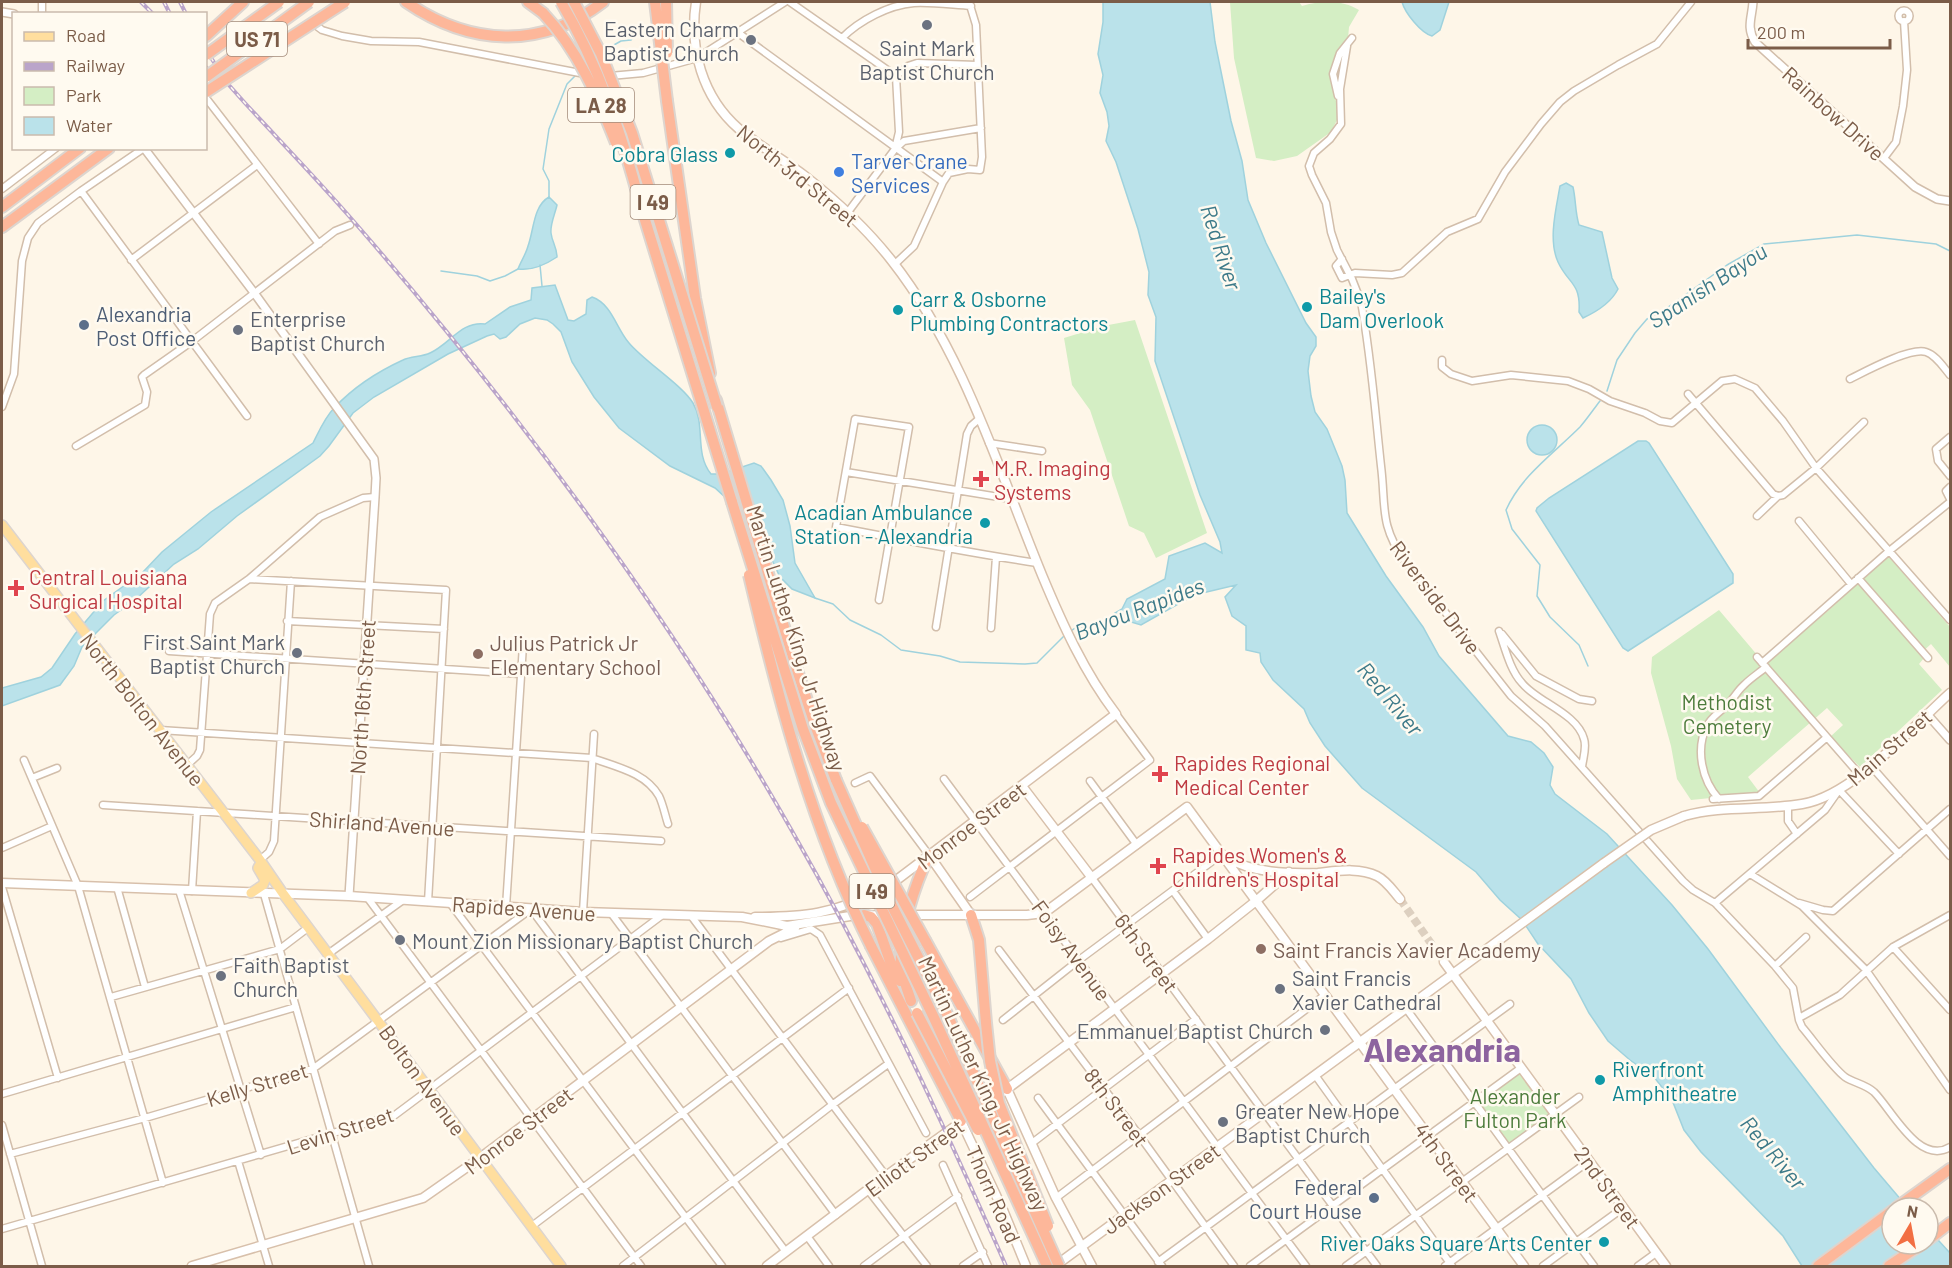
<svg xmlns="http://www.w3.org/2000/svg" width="1952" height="1268" font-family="Barlow,sans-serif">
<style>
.green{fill:#d4eec4}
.water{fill:#bae2ea;stroke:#9fd2dd;stroke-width:1.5}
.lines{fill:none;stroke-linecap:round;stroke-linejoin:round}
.stream{stroke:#9fd2dd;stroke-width:1.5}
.secondary-tunnel{stroke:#ddd0c0;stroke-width:8;stroke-dasharray:8 4;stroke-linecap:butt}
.minor-casing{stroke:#d2beab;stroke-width:9}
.tertiary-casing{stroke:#d2beab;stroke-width:10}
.secondary-casing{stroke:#d8c0ab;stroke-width:11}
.primary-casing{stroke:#ddd5cf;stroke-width:12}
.motorway-casing{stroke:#ddd5cf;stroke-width:14}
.minor{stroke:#fff;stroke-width:6}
.tertiary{stroke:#fff;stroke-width:7}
.secondary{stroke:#fff;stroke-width:8}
.primary{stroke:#ffde9e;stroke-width:9}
.motorway{stroke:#fdb79a;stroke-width:10}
.rail-casing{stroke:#baa4ca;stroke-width:4}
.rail{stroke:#fffaf0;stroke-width:1.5;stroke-dasharray:4.5;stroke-linecap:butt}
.secondary-bridge-casing{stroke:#d8c0ab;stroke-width:11;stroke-linecap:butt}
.motorway-bridge-casing{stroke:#ddd5cf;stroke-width:14;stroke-linecap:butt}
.secondary-bridge{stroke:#fff;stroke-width:8}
.motorway-bridge{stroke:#fdb79a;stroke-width:10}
.worship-dot{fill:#6b7280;stroke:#fffaf0;stroke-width:2}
.culture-dot{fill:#0f9aa8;stroke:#fffaf0;stroke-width:2}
.shop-dot{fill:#3f7fe0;stroke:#fffaf0;stroke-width:2}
.service-dot{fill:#5c6f8a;stroke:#fffaf0;stroke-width:2}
.health-dot{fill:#e0444e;stroke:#fffaf0;stroke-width:2}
.education-dot{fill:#8d6e63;stroke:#fffaf0;stroke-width:2}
.labels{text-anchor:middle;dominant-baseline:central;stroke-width:5;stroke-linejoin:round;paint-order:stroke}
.shield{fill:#fffaf0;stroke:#a38b7a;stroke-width:1.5}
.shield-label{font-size:20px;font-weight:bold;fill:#7b5c48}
.worship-label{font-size:21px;fill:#5b616d;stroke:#fffaf0;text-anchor:start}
.street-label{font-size:21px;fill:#7b5c48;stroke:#fffaf0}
.culture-label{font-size:21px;fill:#0d838f;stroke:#fffaf0;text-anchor:end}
.shop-label{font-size:21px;fill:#366cbe;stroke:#fffaf0;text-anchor:start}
.service-label{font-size:21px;fill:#4e5e75;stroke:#fffaf0;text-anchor:start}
.health-label{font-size:21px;fill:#be3a42;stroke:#fffaf0;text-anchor:start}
.education-label{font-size:21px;fill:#785e54;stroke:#fffaf0;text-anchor:start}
.park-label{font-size:21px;fill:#4d7c3c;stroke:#fffaf0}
.water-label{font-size:22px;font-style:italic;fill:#3d7a89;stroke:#fffaf0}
.town-label{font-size:33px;font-weight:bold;fill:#8d649f;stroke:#fffaf0}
</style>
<rect width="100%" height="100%" fill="#fef6e8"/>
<path class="green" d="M1230 2H1299L1302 6C1321 0 1344 0 1359 10L1349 27 1348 39 1338 50 1330 72 1339 116 1331 132 1297 156 1274 161 1256 158 1234 58Z
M1135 320 1207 533 1156 558 1144 533 1129 526 1090 410 1072 385 1064 338 1103 326Z
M1888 556 1950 627V667L1931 644 1920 654 1924 658 1919 664 1942 690 1860 767 1830 737 1843 725 1827 708 1748 777 1760 793 1691 800 1677 779 1671 746 1651 673 1652 657 1719 610 1764 663 1829 610Z
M1521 1069 1551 1112 1509 1145 1478 1101Z"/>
<path class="water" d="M1103 2H1210L1215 42 1231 121 1242 161 1248 200 1266 243 1306 323 1316 337V346L1310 356 1308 371 1311 396 1315 412 1327 429 1342 466 1345 480 1347 513 1386 576 1423 627 1439 656 1508 736 1531 742 1544 753 1553 767 1550 785 1555 794 1607 834 1672 905 1708 949 1781 1048 1874 1168 1908 1208H1892V1244H1928V1229L1950 1253V1266H1802L1783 1236 1701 1152 1684 1130 1672 1100 1654 1077 1630 1060 1608 1041 1589 1013 1571 979 1538 944 1522 920 1500 900 1476 872 1362 788 1325 746 1310 723 1304 709 1273 680 1261 662 1260 653 1246 650V626L1232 616 1225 597 1236 585 1194 595 1141 625 1128 621 1120 623 1115 613 1122 609 1127 599 1165 579 1169 556 1205 543 1222 553 1220 542 1200 495 1155 361 1156 317 1148 295 1149 272 1138 229 1116 162 1106 141 1109 126 1107 112 1100 93 1103 75 1098 54 1103 22Z
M1402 2H1449L1440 30 1432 36C1421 33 1405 13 1402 2Z
M1566 183 1573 187C1576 200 1575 212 1579 225L1602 232 1612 278 1618 289C1611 303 1596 312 1583 318L1579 312C1581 282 1568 284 1558 262 1548 240 1556 209 1560 186Z
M549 197 557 205C555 214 550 224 551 233 552 242 557 247 557 257 545 265 532 271 518 269 521 261 526 254 528 246 534 230 533 206 549 197Z
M555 285 568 320 574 321 586 314 587 300 592 297C612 304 616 328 629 343 645 362 681 384 693 403 706 425 694 453 711 474H721L754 463 761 466 771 480 783 500 790 526 795 563 815 598 792 589 780 577 765 545 745 527 727 499 715 488 670 466 619 428 594 397 572 362 561 332 553 324 547 320 535 318 520 324 506 337 500 339 494 334 487 336 448 354 374 397 353 413 329 446 320 456 237 516 198 549 174 564 135 600 114 615 82 647 74 666 60 685 2 706V688L41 677 52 668 75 634 103 601 143 572 162 552 211 512 313 443C319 431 325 417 335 407 353 388 379 371 403 360 411 356 422 357 430 353 450 344 461 321 485 324L510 307 531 300 532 288Z
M1527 440a15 15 0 1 1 30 0a15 15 0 1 1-30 0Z
M1638 441H1646L1649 443 1733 574V583L1628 651 1623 648 1536 511 1537 508 1549 498Z"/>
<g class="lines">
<path class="stream" d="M605 50 621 41 631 40 635 34
M549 197V181L543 169 549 129 567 84 577 74
M540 265 542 286
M441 271 477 276 490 281 505 276 518 269
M1607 391 1617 360 1635 333 1647 319 1664 310 1727 265 1764 244 1857 235 1936 244 1950 251
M815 598 833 604 850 620 881 635 901 650 940 656 960 662 1025 664 1037 663 1064 636
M1071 631 1075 628 1089 627 1117 618
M1588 666 1579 645 1550 617 1537 596 1540 565 1512 529 1506 510C1522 475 1553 454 1580 427 1587 419 1593 410 1600 401"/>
<path class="secondary-tunnel" d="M1400 899 1444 962"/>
<defs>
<path id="minor" d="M790 2 896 76
M1898.5 16a5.5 5.5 0 1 1 11 0a5.5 5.5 0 1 1-11 0Z
M42 14V2
M318 27 322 30 342 36 371 41 419 42 585 74
M737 32 943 182
M842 38C860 20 889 5 914 3 932 2 953 5 971 6
M1347 46 1340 89 1341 124 1330 139 1314 153 1309 166 1312 175 1326 203 1331 232 1337 250 1352 279 1361 302C1371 355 1375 411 1381 466 1386 506 1379 525 1405 561L1511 696 1545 726 1683 881 1693 890 1715 903 1775 966 1793 988 1799 1020 1802 1027C1814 1041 1832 1067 1845 1077 1854 1083 1865 1084 1874 1092 1892 1110 1919 1166 1950 1147
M610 76 643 73 697 58 785 2
M896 76 908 66 917 63 977 65
M1338 96 1333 74 1340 53 1352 38
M206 98 319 244
M895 149 904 141 981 128
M1884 158 1896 142 1903 106 1907 70 1904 21
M2 189 56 148
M81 191 247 416
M848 212 895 149 899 132 896 76
M1342 259 1336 266 1342 278 1355 273 1392 275 1402 273 1447 232 1478 219 1505 172 1541 124 1560 102 1574 91 1618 65 1657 44 1691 2
M131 260 257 165
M895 264 914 246 943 182 949 173 968 169 980 170 982 157 976 25 969 2
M1442 360V367L1451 374 1472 381 1511 375 1568 381 1589 389 1610 401 1645 413 1660 421 1672 423 1722 381 1735 379 1755 388 1783 421 1816 468 1950 620
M1850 379C1866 371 1910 347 1926 352 1936 355 1944 368 1950 375
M1688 394 1773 494 1778 496
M2 407 14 374 22 261 28 238 38 223 81 191 144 148
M1950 437 1936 449 1938 461 1950 476
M989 443 1042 451
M76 446 145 405 147 392 142 377 144 375 191 342 335 231 350 225
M846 472 1011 499
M1950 487 1946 491 1950 499
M1757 516 1778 496 1783 495 1816 468 1864 422
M1799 521 1851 584
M1858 578 1928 658
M249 579 446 590 428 902
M879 600C889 542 899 485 909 427L855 419 836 527C903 540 970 553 1037 563
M287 621 444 629
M936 627 967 434 971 426 979 419
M991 628 996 557
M1499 631C1505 648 1510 670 1522 683 1537 702 1577 713 1584 739 1587 747 1583 758 1582 767
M1502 634 1536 676 1579 699 1592 701
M169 651 521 674
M1757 657 1860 775
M1762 663 1888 552 1950 502
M160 730 592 758C616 767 645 772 659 796 663 804 665 815 668 824
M24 760 78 886 163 1183
M187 765 197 756 200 750 210 614 215 603 249 579 320 517 363 498 375 497
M1871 766 1950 856
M32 778 57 768
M944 779 1306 1266
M1090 781 1137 845
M855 783 870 776 929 855
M1713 799 1759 796 1826 738
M1719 799C1702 781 1695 749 1707 726 1711 717 1719 713 1726 706 1733 700 1737 691 1744 685 1751 678 1759 673 1766 667
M103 805 661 841
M1788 806V821L1797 834
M2 848 52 826
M260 860 269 852 274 841 291 581
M1750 874 1802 906 1866 970 1950 1090
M1092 878 1377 1266
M2 887 58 1078
M117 887 145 987
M179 890 261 1155
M192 891 197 811
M1173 891 1208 939
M264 894 369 1266
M367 897 641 1266
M970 897 1150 760 1116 714
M450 903 722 1266
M1715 903 1825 810 1839 790 1899 854
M1799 903 1823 910 1833 911 1950 809
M506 907 523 645
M583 912 594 734
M611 913 836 1215
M692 917 886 1176
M781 938 811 929 820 935 926 1133
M1893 947 1950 1010
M999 950 1139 1135 1234 1266
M328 954 403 900
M1775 966 1806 937
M111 997 280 949 309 927
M1405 1007 1594 1266
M1799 1018 1840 995 1893 947 1950 915
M1003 1020 1079 960 1222 854
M1315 1075 1452 1266
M2 1094 296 1007
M1038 1098 1162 1266
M2 1125 42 1266
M1032 1143 1196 1019
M10 1154 145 1118 314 1068 531 909 786 1252
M238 1161 269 1266
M943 1165 988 1266
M868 1190 927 1266
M1056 1198 1325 995
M532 1226 849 988
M2 1229 395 1115 661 916
M807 1236 829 1266
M1158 1262 1510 1004
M623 1266 832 1105 888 1064
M864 1266 958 1196
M963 1266 983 1252
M1250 1266 1521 1068
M1346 1266 1579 1097
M1445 1266 1589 1161
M1543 1266 1623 1208
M1638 1266 1656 1253"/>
<path id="tertiary" d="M1753 2C1752 18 1746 27 1755 42L1915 187 1937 199 1950 201
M2 12 14 14
M144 148 255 294 374 459 376 478 375 497 349 896
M1927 714 1950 740"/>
<path id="secondary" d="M696 2C689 48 702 97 739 129 759 146 784 160 805 176 838 202 867 229 892 261 964 353 998 468 1042 575 1062 623 1084 672 1116 714L890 885
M1022 786 1092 878
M1684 816C1723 805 1762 811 1802 804 1853 796 1912 727 1950 693
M929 855 971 915
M1227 858C1253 873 1288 874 1318 873 1337 871 1359 867 1377 876 1387 881 1393 891 1400 899
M2 883 349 896 583 912 742 917 787 926 850 916 889 915
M908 915H1027L1044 913 1187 807 1524 1266
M755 917C804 917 834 914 878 891
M1444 962 1666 1266
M1007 1089 1056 1198 1092 1266
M961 1121 1003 1210 1026 1266
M192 1266 423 1198 480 1158 769 941 795 928
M767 1266 886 1176 1007 1089 1208 939 1256 901 1289 872
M1055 1266 1604 863"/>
<path id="primary" d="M2 525 260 860 284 895 561 1266
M251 893 263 885 265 880 258 868 259 866"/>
<path id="motorway" d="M406 2C470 46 541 50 603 2
M528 2 543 13
M206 36 243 2
M667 101 695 298 710 373
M2 207 80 148
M641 207 732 502
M2 227 109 148
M716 400 796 667 815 725 836 780
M864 915 871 917 877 924 890 961 900 981
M971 915 979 940 986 1023
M926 942 1007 1089
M871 946 961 1121
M911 1001C907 989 902 976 901 964 899 932 915 884 929 855
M1896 1208 1950 1169
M1928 1240 1950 1223
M1818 1266 1892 1211
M1889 1266 1922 1244"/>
</defs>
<use href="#minor" class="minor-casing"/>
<use href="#tertiary" class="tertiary-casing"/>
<use href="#secondary" class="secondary-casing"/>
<use href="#primary" class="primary-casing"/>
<use href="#motorway" class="motorway-casing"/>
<use href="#minor" class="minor"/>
<use href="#tertiary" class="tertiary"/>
<use href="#secondary" class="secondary"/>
<use href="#primary" class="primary"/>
<use href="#motorway" class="motorway"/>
<defs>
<path id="rail" d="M141 2 153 14
M164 2 170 14
M180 2 186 14
M206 50 228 84 244 102C279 140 315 177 349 216 515 406 667 611 792 831 873 972 941 1118 1006 1266
M206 67 220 82"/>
</defs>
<use href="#rail" class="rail-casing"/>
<use href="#rail" class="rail"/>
<defs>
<path id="secondary-bridge" d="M1604 863 1651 830 1684 816"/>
<path id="motorway-bridge" d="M561 2C599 66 622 135 641 207
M574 2 601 54 632 133 717 407
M655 2 667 101
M666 2 667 53
M543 13C578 50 598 97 616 143
M206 55 279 2
M206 77 309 2
M206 92 345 2
M732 502 803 729 831 803 935 1020 1047 1266
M749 575C779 702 812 829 871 946
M836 780 891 904 947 1014 1059 1266
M862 827 926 942
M917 1013 978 1130
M986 1023 990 1061 999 1103 1048 1226"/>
</defs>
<use href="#secondary-bridge" class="secondary-bridge-casing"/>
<use href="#motorway-bridge" class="motorway-bridge-casing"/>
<use href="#secondary-bridge" class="secondary-bridge"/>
<use href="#motorway-bridge" class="motorway-bridge"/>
</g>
<g class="worship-dot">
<circle cx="927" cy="25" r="6"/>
<circle cx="751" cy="40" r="6"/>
<circle cx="238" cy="330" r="6"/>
<circle cx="297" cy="653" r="6"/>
<circle cx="400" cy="940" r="6"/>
<circle cx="221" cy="976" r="6"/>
<circle cx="1280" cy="989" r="6"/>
<circle cx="1325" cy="1030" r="6"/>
<circle cx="1223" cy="1122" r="6"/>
</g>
<g class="culture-dot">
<circle cx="730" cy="153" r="6"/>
<circle cx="1307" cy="307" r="6"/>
<circle cx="898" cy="310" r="6"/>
<circle cx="985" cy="523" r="6"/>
<circle cx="1600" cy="1080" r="6"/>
<circle cx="1604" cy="1242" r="6"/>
</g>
<circle class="shop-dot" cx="839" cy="172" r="6"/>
<g class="service-dot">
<circle cx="84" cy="325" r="6"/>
<circle cx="1374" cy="1198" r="6"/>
</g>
<g class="health-dot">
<path d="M978 470h6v6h6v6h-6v6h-6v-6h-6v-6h6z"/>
<path d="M13 579h6v6h6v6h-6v6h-6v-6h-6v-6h6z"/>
<path d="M1157 765h6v6h6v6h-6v6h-6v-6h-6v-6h6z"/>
<path d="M1155 857h6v6h6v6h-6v6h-6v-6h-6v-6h6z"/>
</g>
<g class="education-dot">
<circle cx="478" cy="654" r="6"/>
<circle cx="1261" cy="949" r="6"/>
</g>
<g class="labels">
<g class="shield">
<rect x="227" y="22" width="60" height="34" rx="4.5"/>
<rect x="568" y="88" width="66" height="34" rx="4.5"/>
<rect x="630.5" y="185" width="45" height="34" rx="4.5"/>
<rect x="849.5" y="874" width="45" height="34" rx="4.5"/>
</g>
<g class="shield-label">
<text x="257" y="39">US 71</text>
<text x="601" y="105">LA 28</text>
<text x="653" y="202">I 49</text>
<text x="872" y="891">I 49</text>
</g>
<g class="worship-label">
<text x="739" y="28" text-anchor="end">Eastern Charm<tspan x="739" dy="24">Baptist Church</tspan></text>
<text x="927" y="47" text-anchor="middle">Saint Mark<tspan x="927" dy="24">Baptist Church</tspan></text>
<text x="250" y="318">Enterprise<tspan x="250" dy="24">Baptist Church</tspan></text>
<text x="285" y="641" text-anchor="end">First Saint Mark<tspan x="285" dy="24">Baptist Church</tspan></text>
<text x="412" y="940">Mount Zion Missionary Baptist Church</text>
<text x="233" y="964">Faith Baptist<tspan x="233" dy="24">Church</tspan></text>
<text x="1292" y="977">Saint Francis<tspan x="1292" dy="24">Xavier Cathedral</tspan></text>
<text x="1313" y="1030" text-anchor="end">Emmanuel Baptist Church</text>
<text x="1235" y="1110">Greater New Hope<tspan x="1235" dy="24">Baptist Church</tspan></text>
</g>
<g class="street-label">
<text transform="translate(1834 113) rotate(42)">Rainbow Drive</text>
<text transform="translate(798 175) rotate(39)">North 3rd Street</text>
<text transform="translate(1436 597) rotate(53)">Riverside Drive</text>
<text transform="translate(797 638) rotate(72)">Martin Luther King, Jr Highway</text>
<text transform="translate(362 697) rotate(-86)">North 16th Street</text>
<text transform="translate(143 709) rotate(52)">North Bolton Avenue</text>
<text transform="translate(1889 747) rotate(-41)">Main Street</text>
<text transform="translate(382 823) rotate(4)">Shirland Avenue</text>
<text transform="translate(971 825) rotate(-37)">Monroe Street</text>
<text transform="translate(524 908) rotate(4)">Rapides Avenue</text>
<text transform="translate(1072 950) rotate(54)">Foisy Avenue</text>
<text transform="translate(1147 953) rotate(54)">6th Street</text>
<text transform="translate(423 1080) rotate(54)">Bolton Avenue</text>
<text transform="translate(984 1083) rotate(65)">Martin Luther King, Jr Highway</text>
<text transform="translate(257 1084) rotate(-17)">Kelly Street</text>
<text transform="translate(1117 1107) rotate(53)">8th Street</text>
<text transform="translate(340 1130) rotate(-18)">Levin Street</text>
<text transform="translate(518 1130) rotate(-37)">Monroe Street</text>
<text transform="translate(914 1157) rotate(-36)">Elliott Street</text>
<text transform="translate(1447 1162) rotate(54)">4th Street</text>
<text transform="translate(1608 1187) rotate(54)">2nd Street</text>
<text transform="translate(1161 1188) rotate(-36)">Jackson Street</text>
<text transform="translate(994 1194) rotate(66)">Thorn Road</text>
</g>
<g class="culture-label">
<text x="718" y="153">Cobra Glass</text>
<text x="1319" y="295" text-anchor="start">Bailey's<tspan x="1319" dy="24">Dam Overlook</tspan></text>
<text x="910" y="298" text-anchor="start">Carr &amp; Osborne<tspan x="910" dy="24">Plumbing Contractors</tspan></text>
<text x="973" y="511">Acadian Ambulance<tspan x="973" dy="24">Station - Alexandria</tspan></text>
<text x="1612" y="1068" text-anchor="start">Riverfront<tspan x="1612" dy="24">Amphitheatre</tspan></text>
<text x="1592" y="1242">River Oaks Square Arts Center</text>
</g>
<g class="shop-label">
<text x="851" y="160">Tarver Crane<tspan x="851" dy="24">Services</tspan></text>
</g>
<g class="service-label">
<text x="96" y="313">Alexandria<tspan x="96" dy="24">Post Office</tspan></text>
<text x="1362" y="1186" text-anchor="end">Federal<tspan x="1362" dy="24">Court House</tspan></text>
</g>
<g class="health-label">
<text x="994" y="467">M.R. Imaging<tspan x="994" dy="24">Systems</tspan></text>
<text x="29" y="576">Central Louisiana<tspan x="29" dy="24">Surgical Hospital</tspan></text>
<text x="1174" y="762">Rapides Regional<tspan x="1174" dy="24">Medical Center</tspan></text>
<text x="1172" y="854">Rapides Women's &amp;<tspan x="1172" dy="24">Children's Hospital</tspan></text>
</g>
<g class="education-label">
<text x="490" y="642">Julius Patrick Jr<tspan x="490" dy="24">Elementary School</tspan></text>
<text x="1273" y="949">Saint Francis Xavier Academy</text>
</g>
<g class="park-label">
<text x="1727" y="701">Methodist<tspan x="1727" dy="24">Cemetery</tspan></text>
<text x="1515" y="1095">Alexander<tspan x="1515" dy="24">Fulton Park</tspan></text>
</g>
<g class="water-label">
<text transform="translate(1222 247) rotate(72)">Red River</text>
<text transform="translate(1707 285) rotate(-33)">Spanish Bayou</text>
<text transform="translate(1139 608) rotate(-21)">Bayou Rapides</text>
<text transform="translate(1391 698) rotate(50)">Red River</text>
<text transform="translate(1774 1152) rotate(50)">Red River</text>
</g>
<g class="town-label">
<text x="1442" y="1049">Alexandria</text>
</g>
</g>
<rect width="1952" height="1268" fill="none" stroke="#7b5c48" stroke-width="6"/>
<rect x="12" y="12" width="195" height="138" fill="#fffaf0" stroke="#cabbad" stroke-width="1.5"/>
<rect x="24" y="32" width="30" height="9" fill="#ffde9e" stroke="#cabbad" stroke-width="1.5"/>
<text x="66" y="42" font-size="18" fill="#7b5c48">Road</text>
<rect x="24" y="62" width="30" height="9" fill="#baa4ca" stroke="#cabbad" stroke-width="1.5"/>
<text x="66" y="72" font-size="18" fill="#7b5c48">Railway</text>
<rect x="24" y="87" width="30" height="18" fill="#d4eec4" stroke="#cabbad" stroke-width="1.5"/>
<text x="66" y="102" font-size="18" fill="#7b5c48">Park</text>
<rect x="24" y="117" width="30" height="18" fill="#bae2ea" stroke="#cabbad" stroke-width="1.5"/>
<text x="66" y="132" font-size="18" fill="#7b5c48">Water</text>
<g transform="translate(1910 1226) rotate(10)"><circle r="28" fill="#fffaf0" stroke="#cabbad" stroke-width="1.5"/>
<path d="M0-4.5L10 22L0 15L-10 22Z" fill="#f26f43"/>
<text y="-9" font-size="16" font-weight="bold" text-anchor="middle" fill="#7b5c48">N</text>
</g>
<path d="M1748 39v9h142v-9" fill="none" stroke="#7b5c48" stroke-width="3"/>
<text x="1757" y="39" font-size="18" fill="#7b5c48" stroke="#fffaf0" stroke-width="4.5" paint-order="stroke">200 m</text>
</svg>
